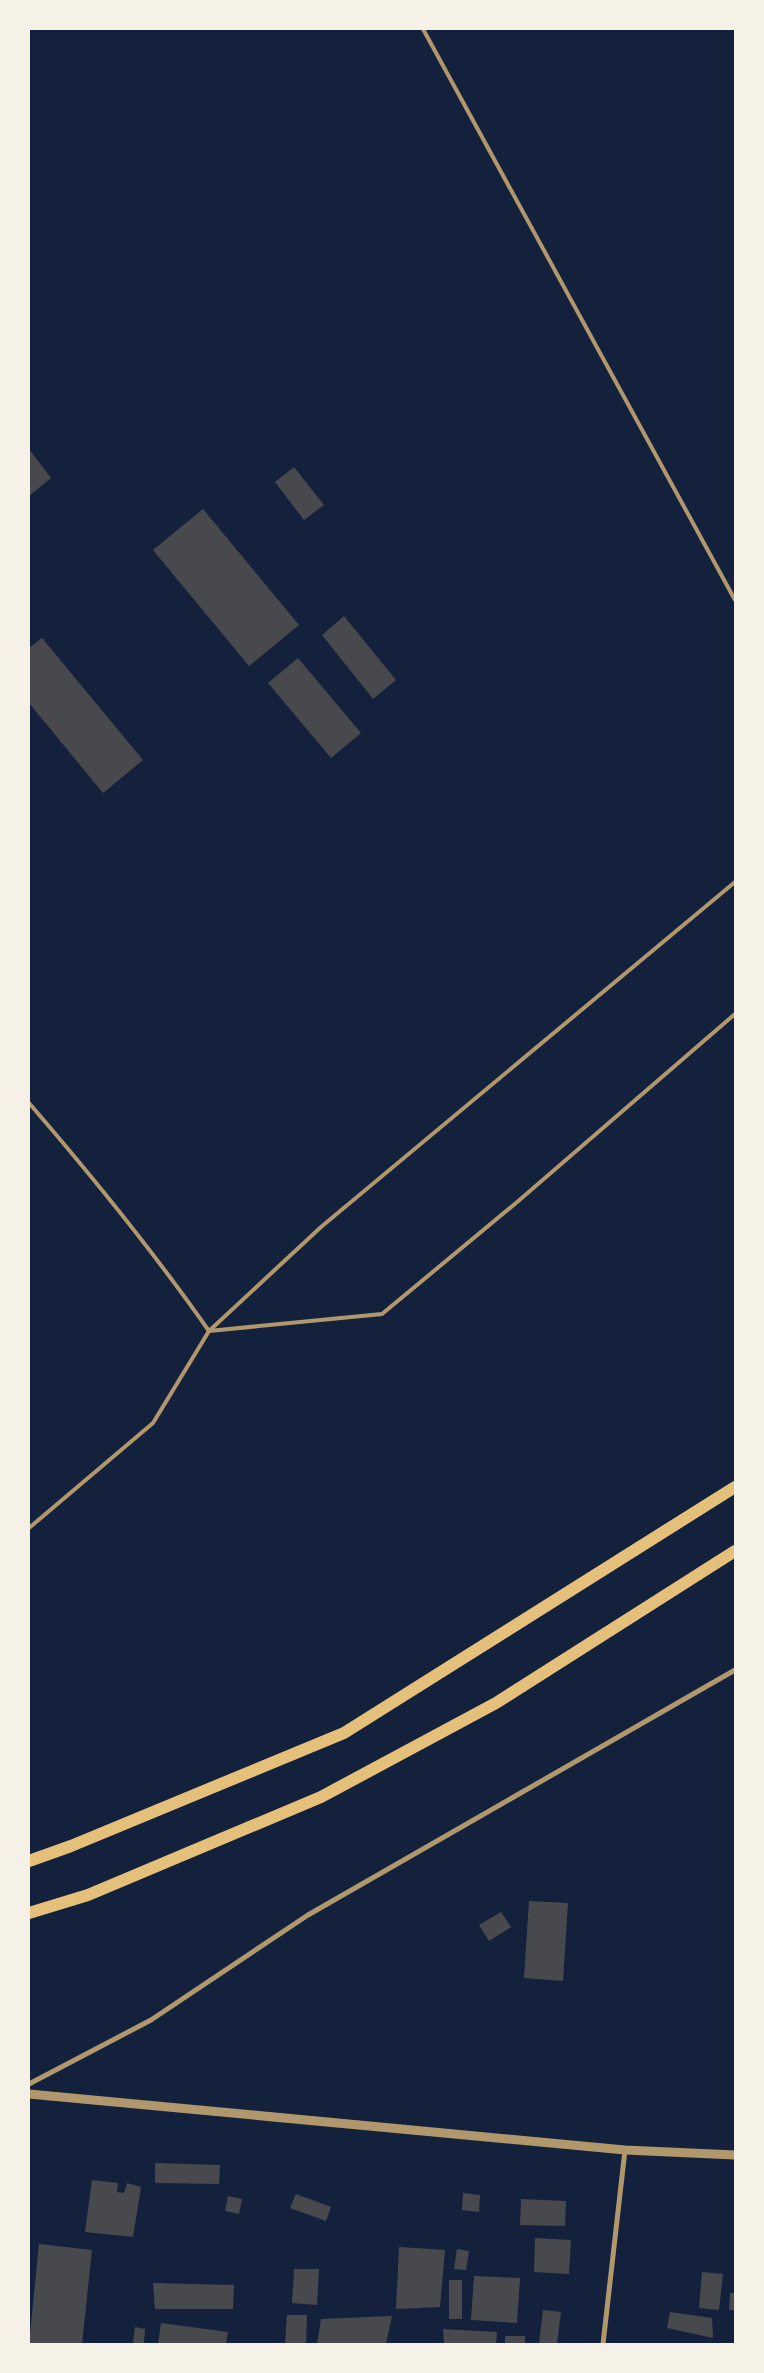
<svg xmlns="http://www.w3.org/2000/svg" width="764" height="2373" font-family="Quicksand,sans-serif">
<style>
.building{fill:#48494c}
.lines{fill:none;stroke-linecap:round;stroke-linejoin:round}
.service{stroke:#b1986c;stroke-width:4}
.minor{stroke:#b1986c;stroke-width:5}
.tertiary{stroke:#b1986c;stroke-width:9}
.primary{stroke:#e5c07b;stroke-width:12}
</style>
<rect width="100%" height="100%" fill="#14213d"/>
<path class="building" d="M29 449 51 478 29 496Z
M294 467 324 505 304 520 275 482Z
M203 509 299 625 249 666 153 550Z
M344 616 396 680 373 699 322 635Z
M42 638 143 760 103 793 29 703V648Z
M298 658 361 733 331 758 268 683Z
M529 1901 568 1903 563 1981 524 1978Z
M501 1912 511 1927 489 1941 479 1925Z
M155 2163 220 2165 219 2184 155 2183Z
M92 2180 118 2183 117 2192 124 2193 127 2183 141 2187 133 2237 85 2232Z
M463 2193 480 2195 479 2212 462 2210Z
M296 2194 331 2207 326 2221 290 2208Z
M228 2196 242 2199 239 2214 225 2211Z
M521 2199 566 2201 565 2226 520 2225Z
M535 2238 571 2240 569 2274 534 2272Z
M39 2244 92 2250 82 2344H29Z
M399 2247 445 2250 440 2307 396 2309Z
M457 2249 469 2251 466 2270 454 2269Z
M294 2269H319L317 2305 292 2303Z
M702 2272 723 2274 719 2310 699 2308Z
M474 2276 520 2278 517 2323 471 2320Z
M449 2280H462V2319H449Z
M153 2283 234 2285 233 2309H155Z
M730 2293H735V2310H729Z
M543 2310 561 2312 557 2344H539Z
M670 2312 712 2318 713 2338 667 2328Z
M287 2315H307L306 2344H285Z
M392 2316 386 2344H317L321 2319Z
M161 2323 228 2332 226 2344H158Z
M135 2327 145 2329 144 2344H133Z
M443 2329 497 2332 496 2344H444Z
M505 2336H525V2344H505Z"/>
<g class="lines">
<path class="service" d="M423 29 735 600
M29 1103C92 1176 153 1251 209 1331L321 1227 735 882
M29 1528 153 1423 209 1331 382 1314 516 1203 735 1014"/>
<path class="minor" d="M29 2084 151 2020 308 1915 735 1670
M603 2344 625 2150"/>
<path class="tertiary" d="M29 2094 625 2150 735 2155"/>
<path class="primary" d="M29 1861 71 1846 344 1733 735 1487
M29 1913 88 1895 321 1797 496 1703 735 1551"/>
</g>
<rect width="764" height="2373" fill="none" stroke="#f6f1e7" stroke-width="60"/>
</svg>
